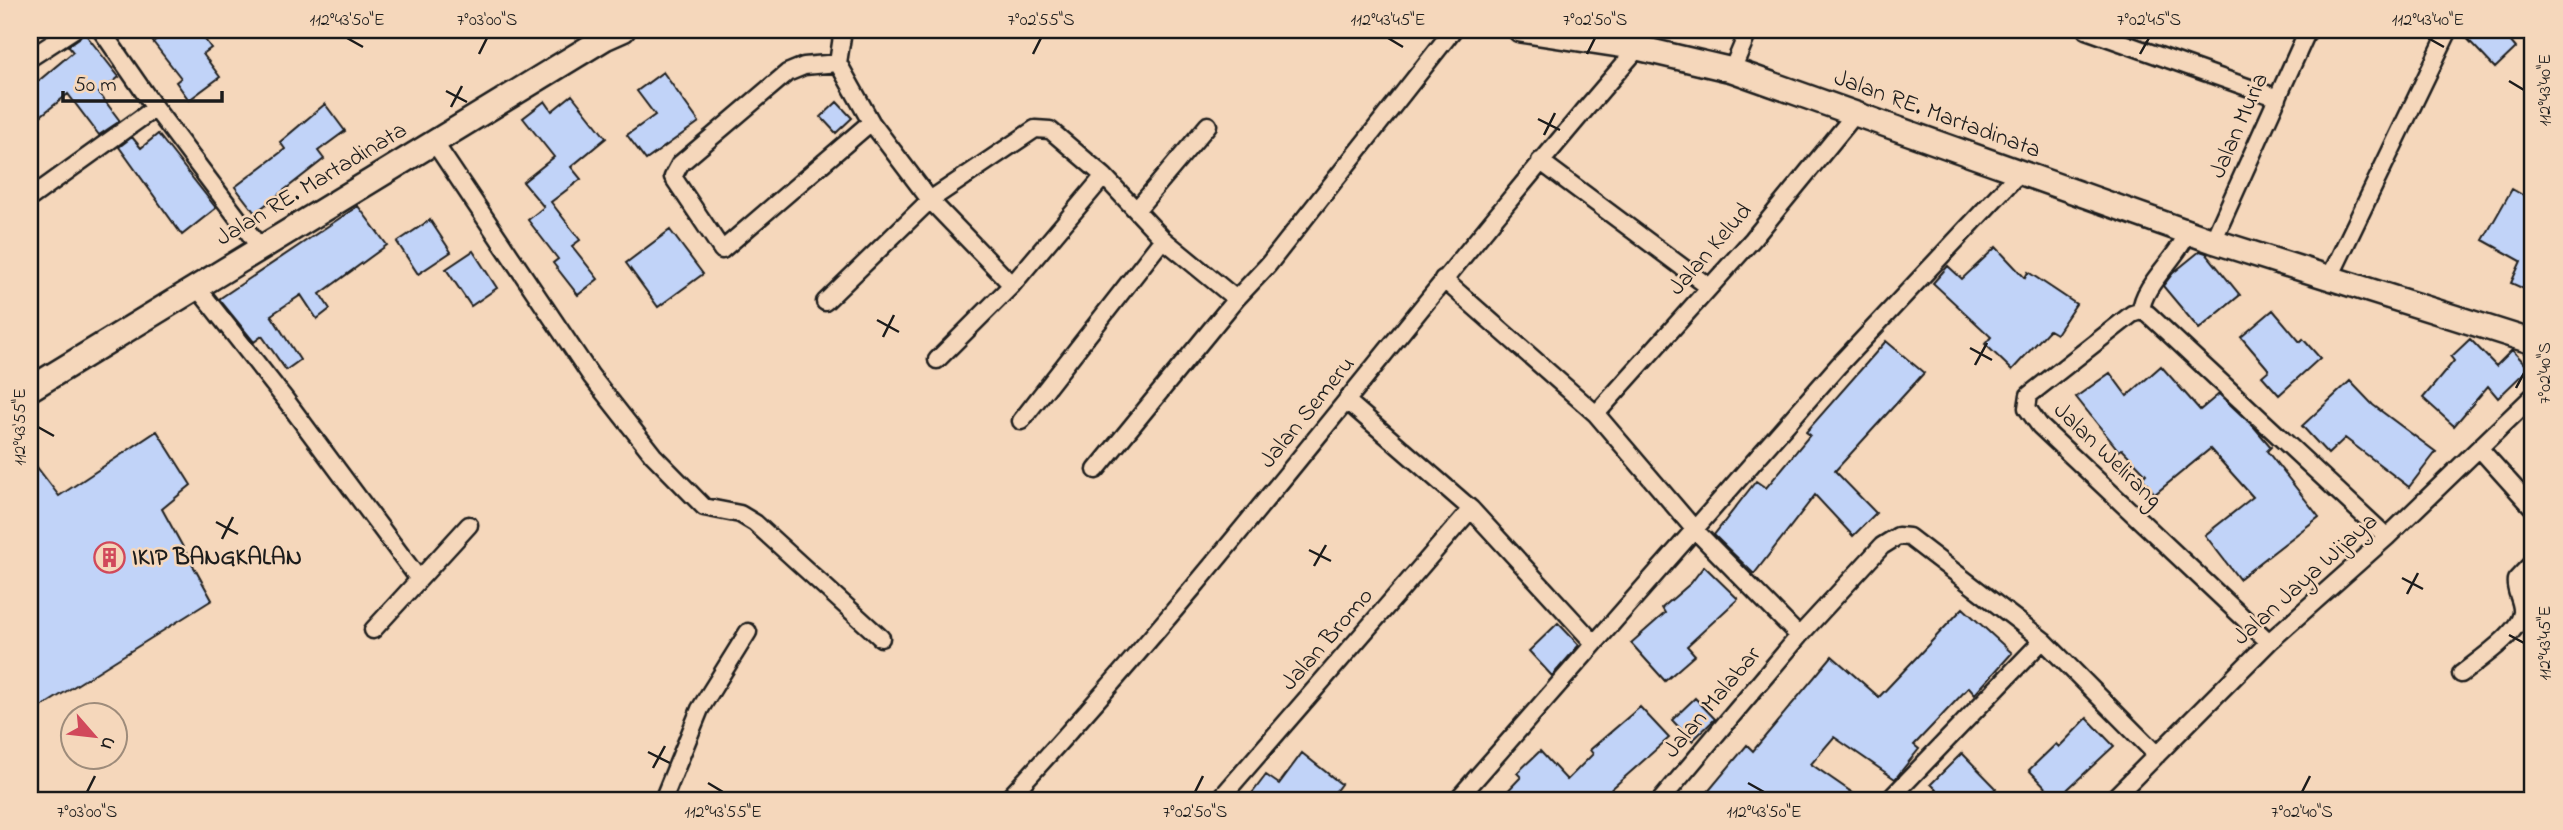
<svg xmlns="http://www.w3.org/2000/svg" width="2563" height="830" font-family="'Indie Flower',sans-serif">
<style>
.building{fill:#c1d3f8;stroke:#1c1c1c;stroke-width:2}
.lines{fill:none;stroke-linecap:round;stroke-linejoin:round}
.minor-casing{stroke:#1c1c1c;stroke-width:21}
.secondary-casing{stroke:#1c1c1c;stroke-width:28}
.minor{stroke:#f5d7bb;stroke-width:16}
.secondary{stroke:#f5d7bb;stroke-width:23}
.ticks{fill:none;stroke:#1c1c1c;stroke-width:2.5}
.labels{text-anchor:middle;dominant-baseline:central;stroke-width:5;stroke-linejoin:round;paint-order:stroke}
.street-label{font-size:24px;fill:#1c1c1c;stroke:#f5d7bb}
.poi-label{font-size:24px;font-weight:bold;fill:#1c1c1c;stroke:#f5d7bb;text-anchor:start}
.neatline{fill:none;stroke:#1c1c1c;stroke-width:2.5}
.ticks-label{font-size:18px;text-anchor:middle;fill:#1c1c1c}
</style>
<rect width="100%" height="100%" fill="#f5d7bb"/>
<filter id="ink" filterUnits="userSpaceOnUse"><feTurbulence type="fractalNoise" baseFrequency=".0143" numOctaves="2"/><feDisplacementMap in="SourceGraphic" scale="14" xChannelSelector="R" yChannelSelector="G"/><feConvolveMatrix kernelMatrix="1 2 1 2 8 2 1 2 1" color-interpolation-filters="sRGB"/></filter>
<g filter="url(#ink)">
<path class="building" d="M168,30H198L211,48L203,54L220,77L189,100L176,82L181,78L153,42Z
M2459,30H2521L2510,41L2516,48L2495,68Z
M83,31L119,77L99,93L120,121L99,135L68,94L38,118L30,107V88L73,52L68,46L79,38Z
M663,72L699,122L646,160L627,135L655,115L637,91Z
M572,95L606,138L571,167L581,179L551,202L580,240L572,246L598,279L578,295L553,263L558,259L528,220L544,207L523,182L554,157L523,118L545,101L552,111Z
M837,102L852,118L836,133L821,117Z
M325,104L345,131L318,151L324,159L255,213L235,187L285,149L280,142Z
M158,134L216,208L182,235L119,147L132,137L141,148Z
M2512,189L2533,201V293L2511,283L2521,261L2483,240Z
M358,206L387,245L320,294L330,309L317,319L301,295L271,315L300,360L286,370L262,336L254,342L219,299Z
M430,220L451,252L418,274L397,242Z
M670,230L703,274L658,307L626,263Z
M1996,247L2025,278L2028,272L2076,304L2056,334L2049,330L2012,370L1985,344L1991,337L1933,283L1948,266L1962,279Z
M473,251L497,288L471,306L446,269Z
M2200,251L2206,253L2240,295L2199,329L2163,286L2173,273Z
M2273,310L2300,342L2303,339L2320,358L2279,395L2262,376L2269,370L2241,337Z
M2470,339L2496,366L2512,350L2529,368L2498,398L2488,386L2454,426L2423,398L2454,361L2451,357Z
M1886,341L1924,373L1835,471L1876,513L1853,536L1815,495L1754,574L1714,535L1756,481L1766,488L1810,435L1806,432Z
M2161,366L2200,410L2219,394L2254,427L2271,447L2267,451L2319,517L2239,579L2205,535L2253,497L2210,449L2155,494L2142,478L2146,474L2122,449L2119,451L2076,397L2110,373L2127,396Z
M2350,381L2373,405L2436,452L2409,487L2345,438L2328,454L2302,426Z
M157,431L191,485L162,509L212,600L30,714V458L59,496Z
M1704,566L1738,599L1687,646L1695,655L1665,681L1631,643L1665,613L1662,608L1691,583Z
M1963,608L2012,653L1975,694L1969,687L1914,745L1919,749L1895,779L1834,737L1811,764L1863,800H1701L1747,745L1753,751L1832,656L1879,697Z
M1558,623L1579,645L1552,676L1529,651Z
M1695,698L1715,719L1692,741L1672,720Z
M1640,707L1669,738L1599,800H1499L1521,777L1517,773L1540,751L1567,780L1593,754L1590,750Z
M2087,718L2114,746L2057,799L2029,770L2056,744L2059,747Z
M1302,753L1341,784L1329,800H1247L1266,775L1279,784Z
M1962,753L1996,788L1983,800H1947L1931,784Z"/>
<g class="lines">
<defs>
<path id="minor" d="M101,30L155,108L261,249
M843,30L838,63L871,122L930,200L1012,285L1104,176L1163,239L1236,299L1268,265L1453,30
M2086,30L2278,98
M30,58L73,30
M838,63L804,66L787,73L680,164L673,177L722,250L871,122
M1732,70L1749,30
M434,142L591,376L653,455L704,507L740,514L755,523L881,638
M1540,161L1709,287
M30,198L155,108
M1138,208L1208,125
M2213,241L2308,30
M1443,279L1596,414L1695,530L1799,636L1882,546L1898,536L1909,537L2043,640L2157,755
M2329,279L2449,30
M196,286L285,399L418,578
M825,302L930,200L1035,129L1050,130L1104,176
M2141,311L2132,314L2029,395L2027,408L2040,426L2269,642
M2141,311L2148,314L2387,537
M2141,311C2143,284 2177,259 2188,232
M937,360L1012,285
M1348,402L1471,509L1594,643
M1596,414L1753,239L1856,113
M1021,421L1163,239
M2480,449L2533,508
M1096,470L1236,299
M373,630L469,525
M2461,674C2477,661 2520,633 2522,612C2523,600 2514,591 2516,580L2533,562
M663,800L700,709L748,632
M1007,800C1230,560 1423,295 1638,48
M1219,800L1471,509
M1457,800L1838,366L2019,173
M1661,800L1799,636
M1889,800L2043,640
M2112,800L2269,642L2387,537L2533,396
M2530,800L2533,796"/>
<path id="secondary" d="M1520,30L1638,48L1732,70L2213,241L2533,342
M30,389L605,38L623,30"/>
</defs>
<use href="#minor" class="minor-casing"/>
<use href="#secondary" class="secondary-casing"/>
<use href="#minor" class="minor"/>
<use href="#secondary" class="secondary"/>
</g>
</g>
<path class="ticks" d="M347,38L363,47M1388,38L1403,47M2428,38L2444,47M479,54L487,38M1033,54L1041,38M1587,54L1595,38M2140,54L2149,38M2509,81L2524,90M446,91L467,102M451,107L462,86M1538,119L1560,130M1544,135L1555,113M877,320L899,332M883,337L894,315M1970,348L1992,360M1975,365L1987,343M2516,388L2524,373M38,427L54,436M216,522L238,534M222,539L233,517M1309,550L1331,561M1314,566L1326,545M2402,578L2423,589M2407,594L2418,573M2509,635L2524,643M648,752L670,763M653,768L665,746M708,783L723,792M1748,783L1764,792M87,792L95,776M1195,792L1203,776M2302,792L2310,776"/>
<defs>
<symbol id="building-ring" viewBox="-11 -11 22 22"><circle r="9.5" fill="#f5d7bb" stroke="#d1495b" stroke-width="1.5"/><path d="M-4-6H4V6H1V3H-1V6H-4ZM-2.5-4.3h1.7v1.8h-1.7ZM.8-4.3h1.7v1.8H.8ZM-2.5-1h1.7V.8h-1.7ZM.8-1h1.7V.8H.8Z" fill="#d1495b"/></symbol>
</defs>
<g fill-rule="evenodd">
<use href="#building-ring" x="92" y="540" width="35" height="35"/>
</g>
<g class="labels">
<g class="street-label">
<text transform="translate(1937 115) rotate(20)">Jalan RE. Martadinata</text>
<text transform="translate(2240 126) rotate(-66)">Jalan Muria</text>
<text transform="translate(312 185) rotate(-31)">Jalan RE. Martadinata</text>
<text transform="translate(1711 250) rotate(-49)">Jalan Kelud</text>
<text transform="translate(1308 413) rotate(-51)">Jalan Semeru</text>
<text transform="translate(2107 456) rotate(44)">Jalan Welirang</text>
<text transform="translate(2306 580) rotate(-42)">Jalan Jaya Wijaya</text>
<text transform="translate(1328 640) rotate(-49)">Jalan Bromo</text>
<text transform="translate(1713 703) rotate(-50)">Jalan Malabar</text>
</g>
<g class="poi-label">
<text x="132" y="558">IKIP BANGKALAN</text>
</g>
</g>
<rect width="2563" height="830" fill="none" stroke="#f5d7bb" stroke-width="77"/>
<g transform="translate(94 736) rotate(118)"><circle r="33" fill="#f5d7bb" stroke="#9e8c7b" stroke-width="2"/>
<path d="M0-5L12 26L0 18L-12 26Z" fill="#d1495b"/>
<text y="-10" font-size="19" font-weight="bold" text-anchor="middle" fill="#1c1c1c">U</text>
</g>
<path d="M63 91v10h159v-10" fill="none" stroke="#1c1c1c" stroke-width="3.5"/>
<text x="74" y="91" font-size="21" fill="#1c1c1c" stroke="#f5d7bb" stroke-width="5" paint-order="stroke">50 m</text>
<rect x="38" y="38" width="2486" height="754" class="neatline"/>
<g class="ticks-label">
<text x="347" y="25">112°43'50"E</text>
<text x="487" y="25">7°03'00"S</text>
<text x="1041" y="25">7°02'55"S</text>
<text x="1388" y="25">112°43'45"E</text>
<text x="1595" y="25">7°02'50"S</text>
<text x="2149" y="25">7°02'45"S</text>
<text x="2428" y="25">112°43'40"E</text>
<text transform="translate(2544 90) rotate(-90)" y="6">112°43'40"E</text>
<text transform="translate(2544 373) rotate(-90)" y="6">7°02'40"S</text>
<text transform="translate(19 427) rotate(-90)" y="6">112°43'55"E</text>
<text transform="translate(2544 643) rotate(-90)" y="6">112°43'45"E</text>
<text x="87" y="817">7°03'00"S</text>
<text x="723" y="817">112°43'55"E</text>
<text x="1195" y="817">7°02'50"S</text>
<text x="1764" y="817">112°43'50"E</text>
<text x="2302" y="817">7°02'40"S</text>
</g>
</svg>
